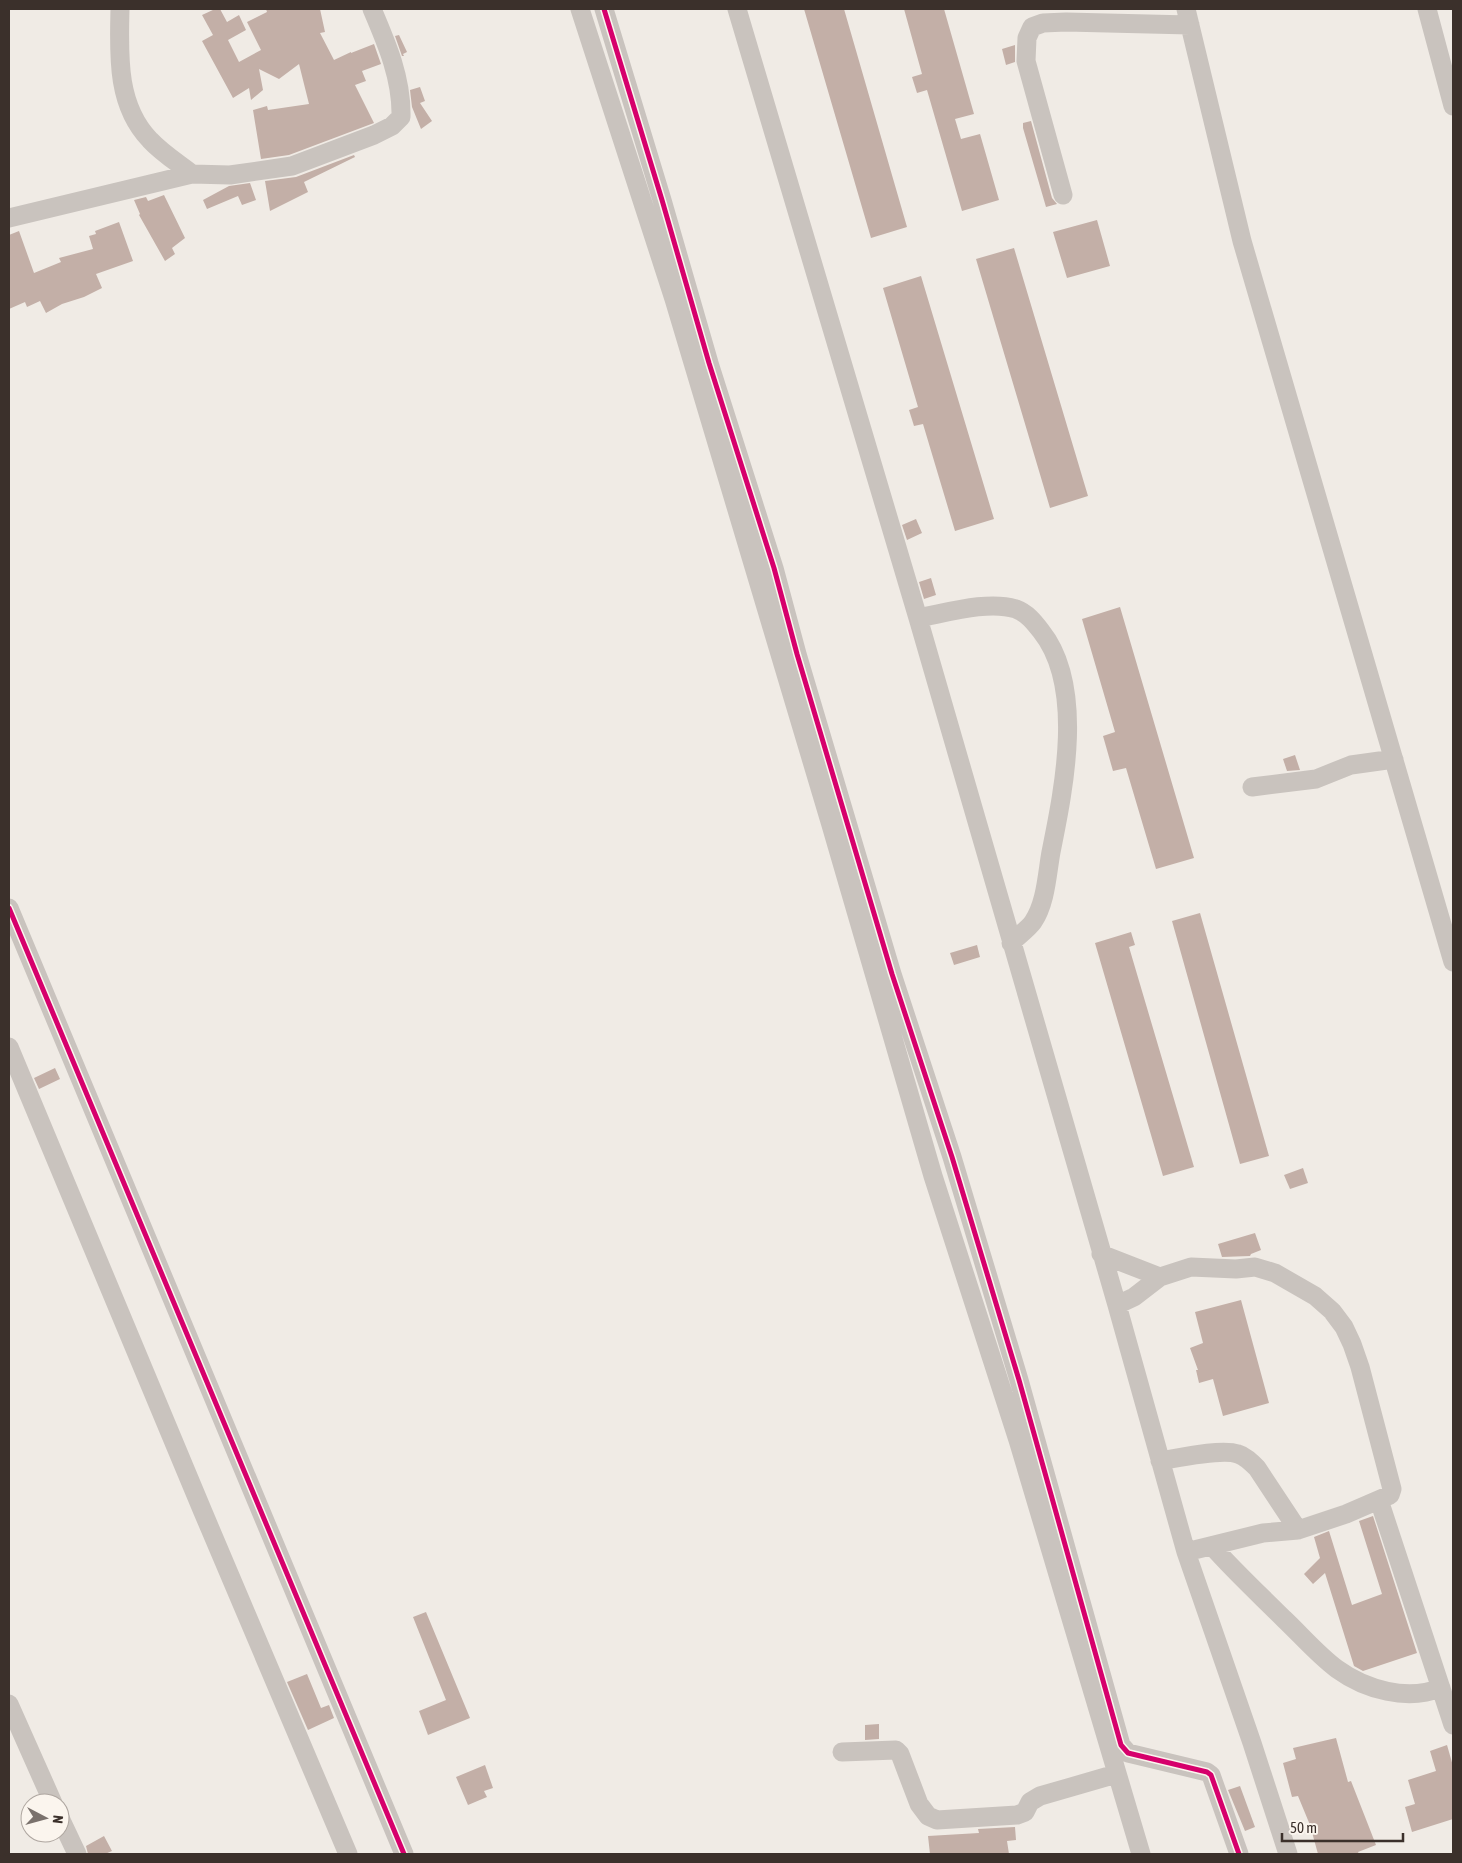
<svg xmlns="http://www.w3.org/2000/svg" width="1462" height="1863" font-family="'Asap Condensed',sans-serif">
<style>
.building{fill:#c3afa7}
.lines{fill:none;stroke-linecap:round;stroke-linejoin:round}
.minor{stroke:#c9c3be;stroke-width:19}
.cycleway-casing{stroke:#fbf5ee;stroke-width:8}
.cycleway{stroke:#d6006c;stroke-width:5}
</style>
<rect width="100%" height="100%" fill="#f0ebe5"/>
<path class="building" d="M215,9H220L227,22L239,15L246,30L228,40L239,62L261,50L247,22L267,12L266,9H320L325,32L320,33L334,60L351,52V53L374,44L381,64L362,71L366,81L355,85L374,123L289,155L261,159L253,110L267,106L268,110L309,104L299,64L279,79L259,69L263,90L251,100L249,88L233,98L202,41L213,35L202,15Z
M804,9H844L907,227L871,238Z
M904,9H944L974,114L955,119L961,139L980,134L999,200L962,211L927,90L917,93L912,77L922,74Z
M399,35L407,52L403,54L404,56H402L395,36Z
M1015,45V62L1006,65L1002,49Z
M420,87L425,101L420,103L432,121L421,129L412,107L410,90Z
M1031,121L1052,198L1057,204L1046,207L1023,128V123Z
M354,155L355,157L304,182L308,192L270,211L265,181L296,177Z
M250,183L256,200L242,205L238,196L207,209L203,200L229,186Z
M164,195L185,238L172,248L175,254L165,261L139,215L140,214L134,200L146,197L148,201Z
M1097,220L1110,266L1067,278L1053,232Z
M119,222L133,261L96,274L102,288L84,297L62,304L46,313L40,301L27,307L25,302L9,309V235L19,231L34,273L61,262L59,258L93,249L89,236L96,234L95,231Z
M1014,248L1088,496L1050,508L976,259Z
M921,276L994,519L955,531L923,424L914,426L909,410L918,407L883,288Z
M916,519L922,533L907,540L902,525Z
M931,578L936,595L924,599L919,582Z
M1120,607L1194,858L1156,869L1126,768L1113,771L1103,736L1115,732L1082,619Z
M1295,755L1300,770L1287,771L1283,759Z
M1200,913L1269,1156L1240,1164L1172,921Z
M1131,932L1135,945L1129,947L1194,1167L1163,1176L1095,943Z
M977,945L980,957L954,965L950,953Z
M55,1068L60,1079L39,1089L34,1078Z
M1303,1168L1308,1183L1290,1189L1284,1175Z
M1255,1233L1261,1250L1251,1254L1250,1256L1222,1257L1218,1244Z
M1241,1300L1269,1403L1223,1416L1213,1379L1199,1383L1196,1370H1198L1190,1348L1203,1343L1195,1312Z
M1373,1516L1417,1653L1363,1671L1354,1666L1325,1573L1313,1584L1304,1574L1320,1558L1314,1537L1329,1531L1352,1605L1382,1594L1359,1521Z
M426,1612L470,1718L428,1735L419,1711L446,1700L413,1617Z
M307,1674L321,1708L329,1705L334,1718L308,1730L287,1682Z
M879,1724V1739L865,1740V1725Z
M1336,1738L1348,1782L1351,1781L1376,1845L1358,1852L1359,1854H1318L1310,1825L1298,1796L1292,1797L1283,1763L1296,1759L1293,1748Z
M1447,1745L1453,1766V1819L1412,1832L1405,1807L1415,1804L1408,1780L1436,1771L1430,1751Z
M485,1765L493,1788L484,1791L487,1797L468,1805L456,1777Z
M1240,1786L1255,1827L1245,1831L1228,1790Z
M1015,1827L1016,1840L1007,1841L1009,1854H930L928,1836L979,1833L978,1829Z
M104,1836L112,1851L105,1854H88L86,1846Z"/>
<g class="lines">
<path class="minor" d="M120,9C119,54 116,105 150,140C162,153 178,163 192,174
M580,9L674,299L831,825L933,1176L1018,1440L1141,1854
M604,9L662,200L709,363L774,568L797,654L892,974L952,1157L1019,1380L1121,1745L1128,1753L1207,1772L1211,1775L1239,1854
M737,9L918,618L1117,1305L1186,1552L1252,1743L1288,1854
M1186,9L1242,241L1453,962
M1427,9L1453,106
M1063,195L1026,61L1027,38L1032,27L1043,23L1066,22L1190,25
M9,218L192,174L230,175L292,166L374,135L392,126L401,117C402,79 387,44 372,9
M918,618C946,613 988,600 1016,609C1027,613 1034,622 1041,631C1085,686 1064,788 1051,852C1047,874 1046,903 1033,922C1028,929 1018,936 1011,943
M1252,787L1316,779L1351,765L1394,759
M9,908L404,1854
M9,1047L203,1512L348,1854
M1101,1254L1160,1277
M1117,1305L1134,1297L1160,1277L1191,1267L1236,1269L1255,1267L1275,1273L1315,1296L1332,1311L1344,1327L1352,1344L1360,1367L1392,1489L1390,1495L1346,1514L1298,1530L1263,1533L1186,1552
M1160,1461C1178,1458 1222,1448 1238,1454C1245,1456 1251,1462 1257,1468L1298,1530
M1379,1500L1453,1725
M1212,1546C1235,1572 1260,1595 1284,1619C1301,1635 1318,1655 1337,1669C1366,1690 1407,1701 1441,1688
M9,1704L53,1803
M842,1752L896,1750L900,1754L919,1804L928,1816L937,1820L1017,1815L1025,1812L1030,1802L1040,1796L1116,1774
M60,1818L77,1854"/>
<defs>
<path id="cycleway" d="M604,9L662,200L709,363L774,568L797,654L892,974L952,1157L1019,1380L1121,1745L1128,1753L1207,1772L1211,1775L1239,1854
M9,908L404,1854"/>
</defs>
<use href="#cycleway" class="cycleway-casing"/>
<use href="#cycleway" class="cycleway"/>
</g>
<rect width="1462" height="1863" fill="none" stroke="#3b302b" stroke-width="20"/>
<g transform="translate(45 1818) rotate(96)"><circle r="24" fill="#fbf5ee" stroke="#aea6a0"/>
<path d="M0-4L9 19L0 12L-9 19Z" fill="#7a716c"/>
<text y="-8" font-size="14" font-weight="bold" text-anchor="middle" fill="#3b302b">N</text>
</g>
<path d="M1282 1833v8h121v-8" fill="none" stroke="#3b302b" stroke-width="2.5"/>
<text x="1290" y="1833" font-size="15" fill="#3b302b" stroke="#fbf5ee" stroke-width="4" paint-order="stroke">50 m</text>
</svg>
